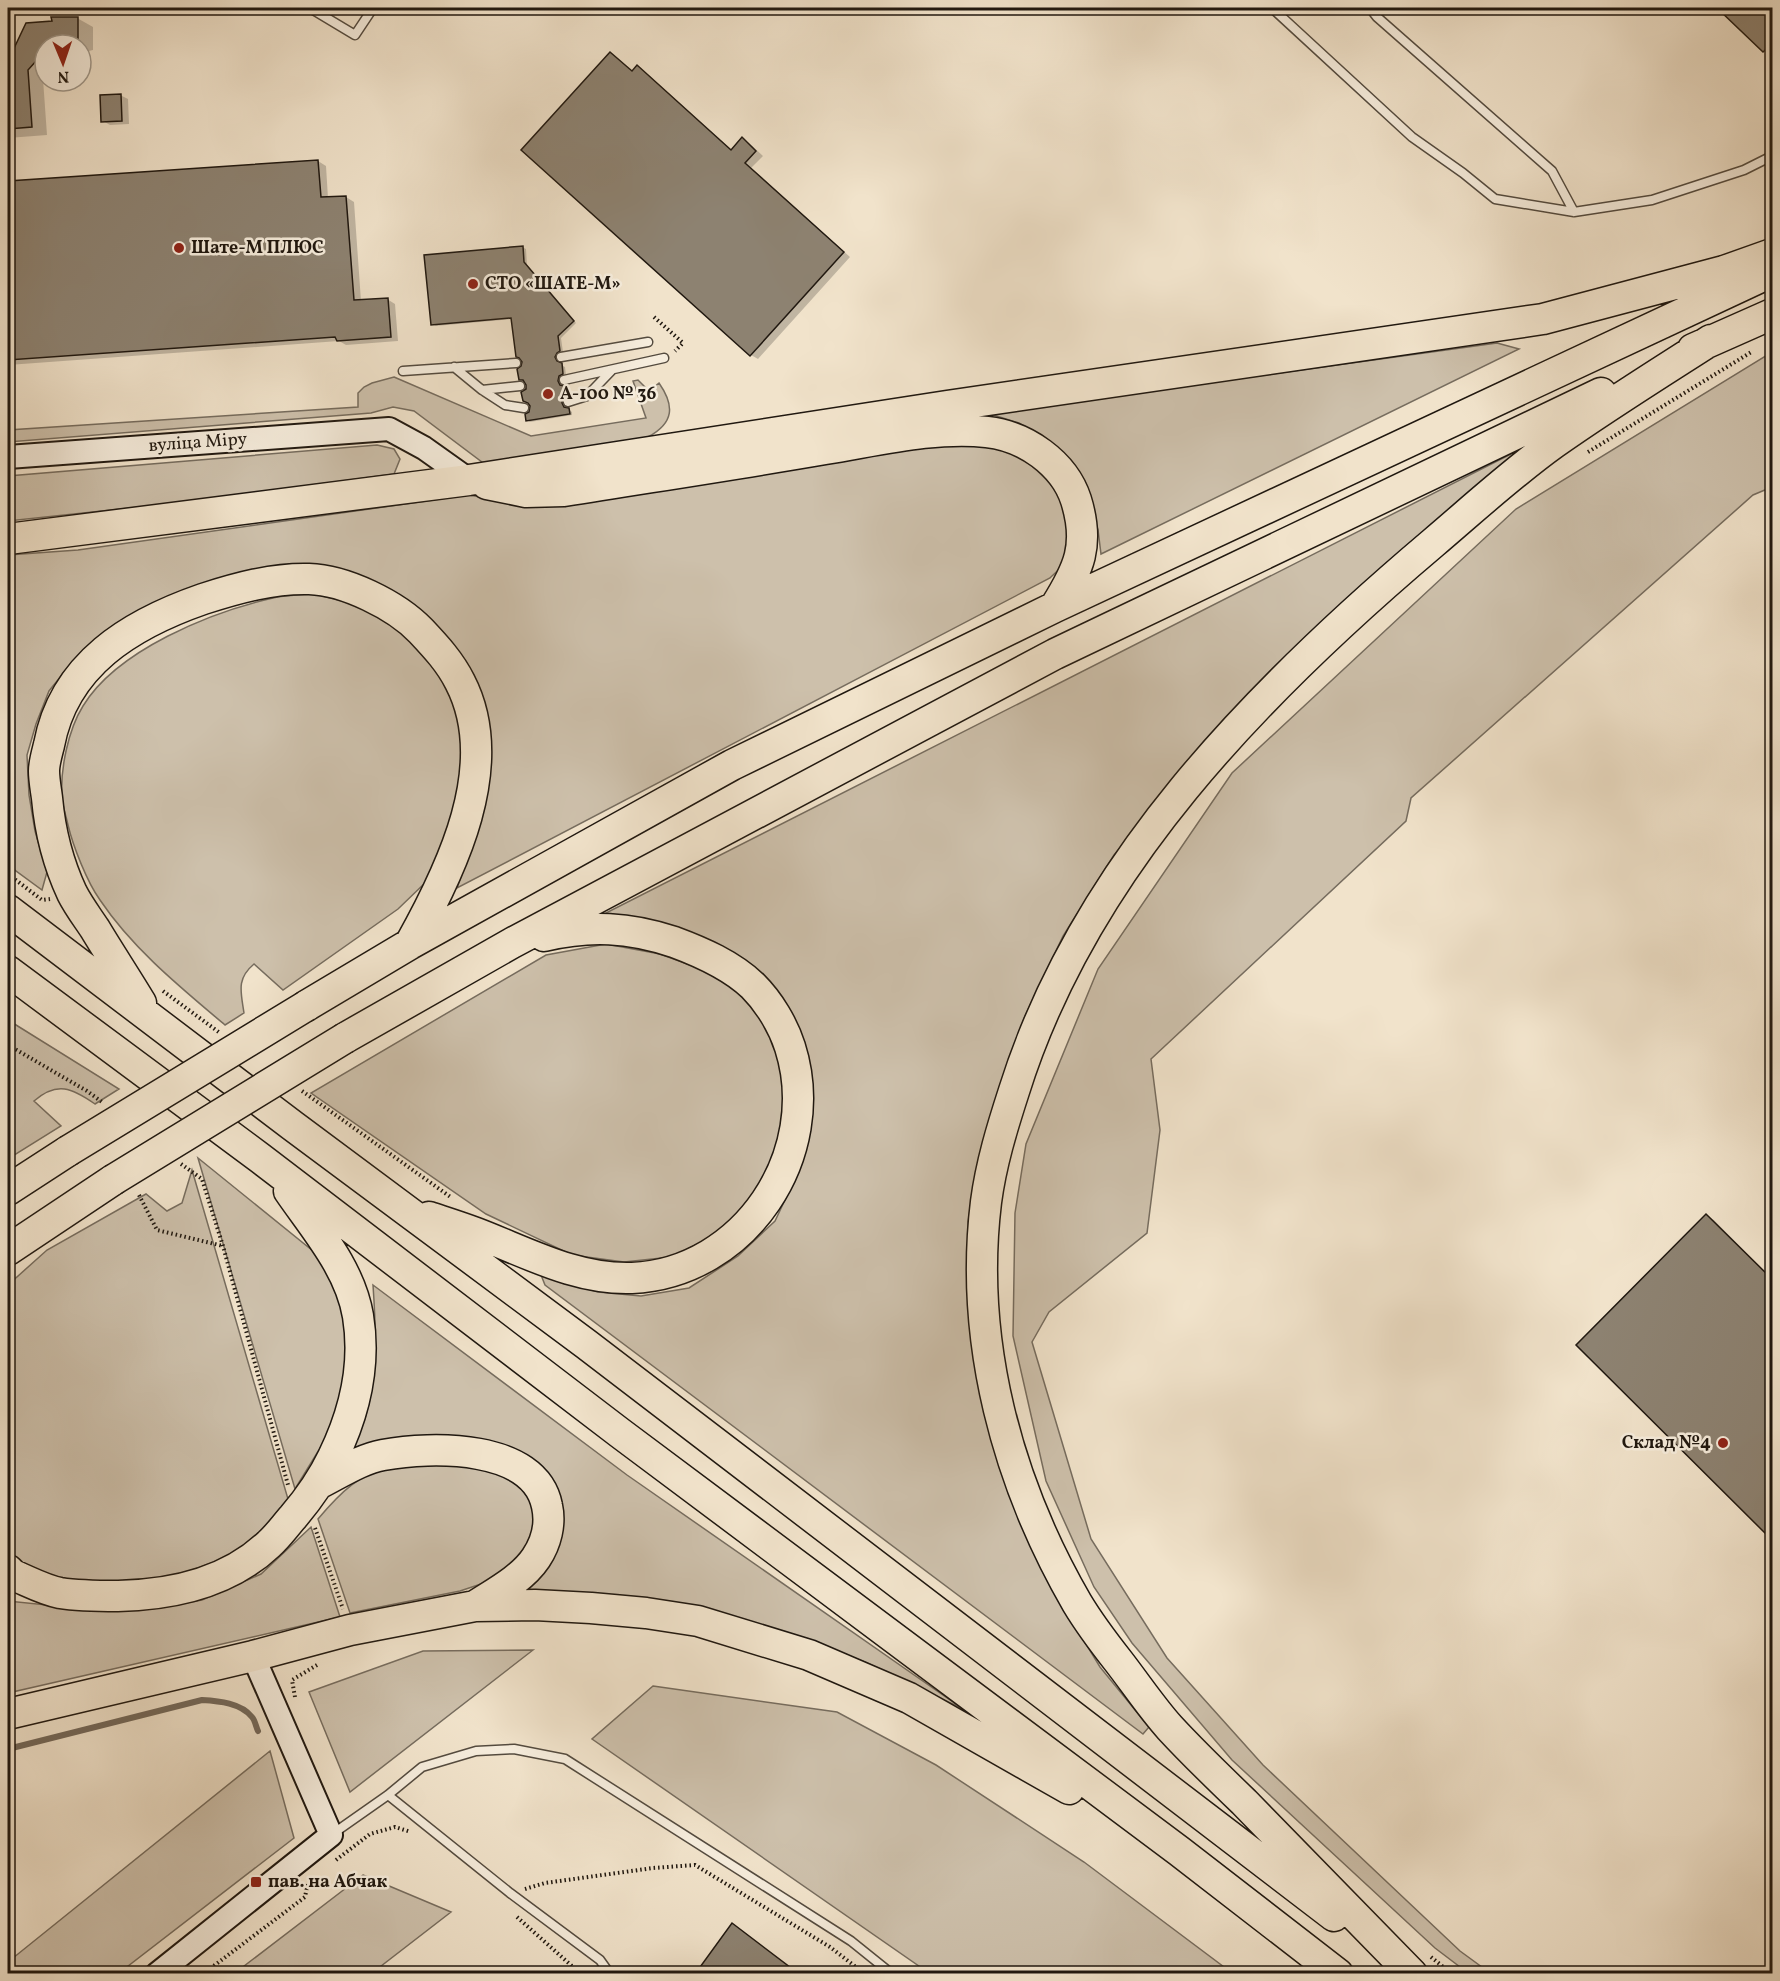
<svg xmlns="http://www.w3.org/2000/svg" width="1780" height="1981" font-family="Vollkorn,serif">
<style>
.green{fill:#cdc0ab;stroke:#766c5e;stroke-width:1.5}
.shadow{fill:#0003}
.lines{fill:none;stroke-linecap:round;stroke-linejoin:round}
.stream{stroke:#73685a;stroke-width:6}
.building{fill:#8d8271;stroke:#201810;stroke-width:1.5}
.lane-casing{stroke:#544b3f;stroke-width:11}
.secondary-casing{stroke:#201810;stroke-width:26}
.highway-casing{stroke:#201810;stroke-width:33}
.path{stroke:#201810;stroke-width:4;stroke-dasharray:1.5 3;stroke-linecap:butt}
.lane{stroke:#f6eddd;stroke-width:8}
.secondary{stroke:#f6eddd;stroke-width:22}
.highway{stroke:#f1e3cb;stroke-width:30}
.highway-bridge-casing{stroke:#201810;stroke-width:33;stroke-linecap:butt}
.highway-bridge{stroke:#f1e3cb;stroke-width:30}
.poi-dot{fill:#8f2418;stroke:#f6eddd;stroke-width:2}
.labels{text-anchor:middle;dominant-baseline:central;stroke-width:5;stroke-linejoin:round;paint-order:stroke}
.poi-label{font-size:18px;font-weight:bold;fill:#201810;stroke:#f6eddd;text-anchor:start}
.street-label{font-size:18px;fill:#201810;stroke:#f6eddd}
</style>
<rect width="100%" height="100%" fill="#f1e3cb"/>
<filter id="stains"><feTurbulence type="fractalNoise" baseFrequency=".00333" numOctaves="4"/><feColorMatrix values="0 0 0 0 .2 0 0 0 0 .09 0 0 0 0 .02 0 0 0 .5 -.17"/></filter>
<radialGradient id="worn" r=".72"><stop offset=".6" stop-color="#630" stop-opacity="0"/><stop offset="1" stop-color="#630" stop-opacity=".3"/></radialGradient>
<path class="green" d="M1497,343L1519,349L1101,554L1098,530L1086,495L1048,441L1019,423L987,413Z
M1772,352V487L1753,495L1411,798L1406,821L1151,1059L1160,1130L1147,1233L1049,1312L1032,1342L1091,1539L1167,1658L1263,1765L1460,1951L1490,1973H1468L1435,1948L1232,1760L1132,1643L1094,1587L1046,1481L1013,1336L1015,1213L1026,1144L1098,969L1232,773L1516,509Z
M394,377L531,436L646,418L633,381L638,380L649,391L659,383C675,406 674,423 648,437L495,464L482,462L414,411L393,407L371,413L8,442V430L358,407V393L364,387L372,383Z
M948,443C964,445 983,443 998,448C1028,455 1067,494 1071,525C1072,531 1066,560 1063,565C1059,570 1054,574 1050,578L457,888L473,841L484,715L351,575L147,606L103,633L74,660L49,691L36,724L27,755L29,795L35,831L47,872L42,890L8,865V555L78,550L469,495L523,505Z
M377,445L394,449L400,459L394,474L177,503L8,521V476Z
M1532,450L1175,783L1114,855L1063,936L1025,1016L997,1095L976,1173L968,1222L975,1369L1008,1492L1047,1580L1100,1667L1149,1727L1143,1734L545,1285L541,1275L598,1292L641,1296L689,1288L738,1256L775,1221L800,1168L810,1127L777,997L602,915L1511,454Z
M314,594L347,602L384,618L408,634L455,691L466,768L442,850L427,881L398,909L283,990L254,964C236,979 241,992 244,1013L225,1025C180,987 133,949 100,900C87,882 73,846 68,825C66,816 63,807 62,798C60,770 68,730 83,706C117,650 211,612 273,598C286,595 300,595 314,594Z
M606,944L660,954L715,974L754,1007L780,1044L790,1096L778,1154L753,1200L718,1234L671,1257L624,1262L572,1255L486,1214L311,1093L546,955Z
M8,1020L119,1089L95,1104C72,1088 57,1081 34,1101L61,1126L8,1159Z
M198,1158L313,1251L338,1287L348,1326V1366L338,1411L322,1445L295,1489Z
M192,1170L288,1499C279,1511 270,1525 259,1535C242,1549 219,1561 198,1568C147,1586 50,1593 8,1552V1285L47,1250L146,1194L167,1211L182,1203Z
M373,1285L627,1475L963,1709L865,1662L773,1629L506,1596L546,1564L551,1481L513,1448L487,1441L453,1437L342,1461C350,1447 361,1431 366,1415C378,1373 376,1328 373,1285Z
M456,1463L509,1475L534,1497L536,1532L516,1565L484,1583L460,1591L350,1613L318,1519C339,1494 361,1471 396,1465C415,1461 437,1464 456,1463Z
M311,1527L340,1617L8,1693V1601L106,1611L152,1609L202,1600L261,1574Z
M533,1650L350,1792L309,1692L423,1651Z
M653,1686L837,1712L936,1765L1084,1862L1232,1973H929L592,1739Z
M270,1751L294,1838L119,1973H8V1962Z
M363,1875L451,1912L372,1973H235Z"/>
<path class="shadow" d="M1719,8H1772V54L1771,55L1764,51Z
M77,18L93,27V50L81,53V45H45V77L43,79L47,135L8,138V65L27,24Z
M610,53L633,72L637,67L644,71L732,150L742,139L749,143L763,156L751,168L850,257L758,359L751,355L523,150Z
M120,95L128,99L129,124L110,125L103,121Z
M318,161L326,166L328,198L346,197L354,202L361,301L387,299L395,304L398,341L346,345L339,341L8,365V183Z
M522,247L526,249L527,265L576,323L561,338L563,352L559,354L557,360L559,364L565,367L566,375L562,377L560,383L562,387L568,390L569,397L566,400L564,406L572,412V415L530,422L527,420L532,406L527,390L528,384L520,379L524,362L512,319L436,326L432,324Z
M1707,1216L1714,1220L1772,1279V1539Z
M743,1932L800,1974H696Z"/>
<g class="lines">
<path class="stream" d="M8,1749L202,1700C219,1701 241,1703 252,1717C255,1720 256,1727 258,1731"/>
</g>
<path class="building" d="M1717,8H1773V43L1763,52Z
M51,17H78V42L64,45H45V51L28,70L32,127L8,129V61L26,23L52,21Z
M610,52L632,71L637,65L731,150L742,137L756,151L745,163L844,252L750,356L521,150Z
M121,94L122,121L101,122L100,95Z
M318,160L321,197L346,196L354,300L388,298L391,337L337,341L335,337L8,360V181Z
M523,246L524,262L574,321L558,336L560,351L557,353L555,357L557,361L562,363L563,374L559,376L558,381L560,385L565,386L567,396L563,398L562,403L564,407L569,408L570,414L526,421L525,414L529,412L530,406L528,403L523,401L521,392L526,389V385L523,380H519L517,369L521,366L522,362L519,358L516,357L511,318L431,325L424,255Z
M1706,1214L1773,1280V1541L1576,1345Z
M732,1923L799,1974H695Z"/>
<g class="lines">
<defs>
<path id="lane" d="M310,8L355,35L373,8
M1272,8L1412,137L1463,173L1495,199L1574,212L1652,200L1744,170L1772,156
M1370,8L1377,17L1552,171L1574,212
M561,357L648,342
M454,367L482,390L520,386
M403,371L516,363
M564,380L664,358
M482,390L505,405L524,408
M568,402L587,396L612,370
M388,1795L510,1893L600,1960L610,1974
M331,1835L388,1795L422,1767L476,1751L514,1749L565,1759L851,1941L892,1974"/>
<path id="secondary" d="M8,457L389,429L424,448L469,480
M157,1974L331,1835L253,1656"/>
<path id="highway" d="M1693,349L1772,314
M487,484L526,492L564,491C651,477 738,464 825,449C876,441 935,426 987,432C1025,436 1064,463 1076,500C1090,545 1079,569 1055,607
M8,539L469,480L947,406L1543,319L1724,271L1772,254
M8,910L293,1126L586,1344L1334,1916
M8,971L260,1158L620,1433L1179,1851L1338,1974
M141,1003C126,978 110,954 95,929C87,917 78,905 72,893C58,863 50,831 47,798C46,790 44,780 44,771C44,763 47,753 49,745C64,664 131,624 203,599C237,588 273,578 309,579C345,580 396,605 421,631C436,647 450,662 460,682C503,765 451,871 410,944
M306,1006L410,944L732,765L1055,607L1767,274
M345,1038L512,943L1055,654L1601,393
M8,1190L68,1151
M429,1217C444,1222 460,1227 476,1233C526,1252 576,1280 632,1278C745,1273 824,1154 790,1047C783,1025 769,1002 753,986C731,965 701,952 674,942C629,927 590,925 544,936
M8,1250L113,1180
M320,1483C340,1473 361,1459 383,1455C431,1446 535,1444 547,1506C551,1524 546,1543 536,1558C522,1579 495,1593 475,1606
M8,1570L13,1575C28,1581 44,1590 60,1593C79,1596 99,1596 118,1596C172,1595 229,1582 269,1544C278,1536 285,1526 293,1517C310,1497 322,1480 333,1457C354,1414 366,1365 358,1316C350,1268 315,1229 289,1191
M8,1714L253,1656L350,1630L475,1606L535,1605L591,1608L646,1613L698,1621L809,1655L909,1698L1069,1789
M1412,1974C1356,1916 1300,1859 1244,1802C1219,1778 1194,1754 1170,1728C1152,1708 1136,1684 1119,1662C1104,1643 1089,1623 1077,1603C1007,1482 969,1341 986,1202C991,1164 1002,1128 1014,1091C1084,867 1258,691 1433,543C1473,509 1512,473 1554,443C1605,407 1658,374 1711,340"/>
</defs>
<use href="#lane" class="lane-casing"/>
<use href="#secondary" class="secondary-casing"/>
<use href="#highway" class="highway-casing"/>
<path class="path" d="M654,317L683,343L675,351
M1588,452L1753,351
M8,874L42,900L50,899
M163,991L220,1033
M8,1045L87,1091L102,1102
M302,1091L452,1198
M181,1164L202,1179L223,1246L288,1485
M139,1195L157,1230L223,1246
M315,1528L343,1609
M295,1697L292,1680L317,1665
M336,1860L370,1834L395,1827L411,1832
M525,1889L545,1883L653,1868L695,1865L830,1947L865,1974
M517,1917L581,1974
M1431,1957L1452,1974
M203,1974L305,1897L308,1882"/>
<use href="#lane" class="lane"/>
<use href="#secondary" class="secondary"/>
<use href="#highway" class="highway"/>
<defs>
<path id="highway-bridge" d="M68,1151L306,1006
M113,1180L345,1038"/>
</defs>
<use href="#highway-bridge" class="highway-bridge-casing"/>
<use href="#highway-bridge" class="highway-bridge"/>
</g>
<g class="poi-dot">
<circle cx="179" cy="248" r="6"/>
<circle cx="473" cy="284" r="6"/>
<circle cx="548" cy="394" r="6"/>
<circle cx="1723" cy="1443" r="6"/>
<rect x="250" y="1876" width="12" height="12" rx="3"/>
</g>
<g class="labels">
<g class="poi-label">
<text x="191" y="248">Шате-М ПЛЮС</text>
<text x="485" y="284">СТО «ШАТЕ-М»</text>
<text x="560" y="394">А-100 № 36</text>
<text x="1711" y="1443" text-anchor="end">Склад №4</text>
<text x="268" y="1882">пав. на Абчак</text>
</g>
<g class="street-label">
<text transform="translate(198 443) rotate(-4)">вуліца Міру</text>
</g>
</g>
<rect width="1780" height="1981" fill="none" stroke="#f1e3cb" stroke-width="30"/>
<rect x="9" y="9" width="1762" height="1963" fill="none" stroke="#201810" stroke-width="3"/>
<rect x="15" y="15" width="1750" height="1951" fill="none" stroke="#201810" stroke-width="1.5"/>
<g transform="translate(63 63) rotate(178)"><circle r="28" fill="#f6eddd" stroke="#a0988b" stroke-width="1.5"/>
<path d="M0-4.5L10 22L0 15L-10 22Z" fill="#8f2418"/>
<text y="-9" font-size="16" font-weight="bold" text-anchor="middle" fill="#201810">N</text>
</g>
<rect width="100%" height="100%" filter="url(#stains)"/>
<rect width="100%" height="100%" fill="url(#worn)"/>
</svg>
